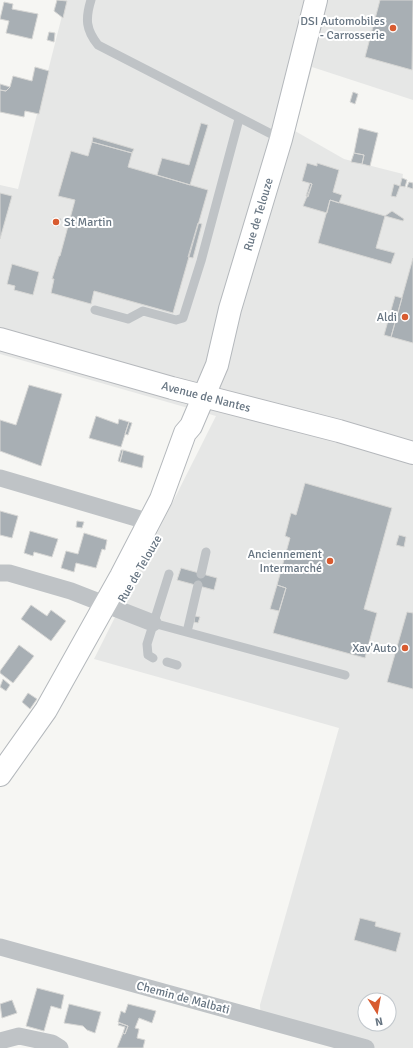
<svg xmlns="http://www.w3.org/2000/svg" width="413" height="1048" font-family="Signika,sans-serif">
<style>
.built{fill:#e6e7e6;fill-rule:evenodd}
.building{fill:#a8afb4;stroke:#d7d7d5}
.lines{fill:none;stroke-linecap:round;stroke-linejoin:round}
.secondary-casing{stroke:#b4b8bc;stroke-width:24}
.primary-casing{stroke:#b5b8bc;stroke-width:24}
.lane{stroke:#bfc3c6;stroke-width:9}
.street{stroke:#bfc3c6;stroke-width:17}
.secondary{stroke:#fff;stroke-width:22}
.primary{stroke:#fff;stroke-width:22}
.poi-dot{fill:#d85b30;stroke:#fff;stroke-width:1.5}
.labels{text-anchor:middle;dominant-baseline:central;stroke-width:4;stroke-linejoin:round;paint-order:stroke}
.poi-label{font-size:12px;fill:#677582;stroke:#fff;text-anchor:end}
.street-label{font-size:12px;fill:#677582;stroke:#fff}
</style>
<rect width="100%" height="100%" fill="#f6f6f3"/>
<path class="built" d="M66,0H413V100L312,67L295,131L344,159L403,174L401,186L413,189V1048H346L261,1024L260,1005L339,728L94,659L216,416L0,354V185L18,189ZM365,1000H389V1024H365Z"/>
<path class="building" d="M57,0L67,1L63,18L54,11Z
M380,0H413L412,70L365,57Z
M4,2L13,4L12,9L38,14L32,39L6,33L9,21L0,19Z
M49,32L55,33L54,42L47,40Z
M35,67L49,71L39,114L25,111L24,117L0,112V90L6,91L10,87L13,76L32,81Z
M0,84L10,87L6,91L0,90Z
M353,92L358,94L355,104L350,102Z
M201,123L208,125L190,185L157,175L162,158L189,165Z
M359,128L378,133L370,166L362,164L364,155L354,153Z
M93,137L134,149L132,153L92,142Z
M92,142L132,153L128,167L208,190L173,313L94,291L91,304L51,293L54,279H52L59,256H60L75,200L58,196L71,151L88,156Z
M354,153L364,155L362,164L351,162Z
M307,163L317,166V163L339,170L333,192L342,195L339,203L330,200L327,213L303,206L312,184L302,181Z
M402,178L407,180L405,187L400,186Z
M409,182L413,183V189L407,187Z
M310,183L312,184L308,197L306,196Z
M394,184L400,186L396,197L391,196Z
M0,193L12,196L0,239Z
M330,200L385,216L376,248L395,253L391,264L318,243Z
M392,211L404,219L403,221L385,216Z
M54,217L61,219L58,227L52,225Z
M198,223L202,224L193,258L188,257Z
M413,258V343L391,337Z
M12,264L39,272L33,295L14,290L15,286L7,284Z
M395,296L402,298L391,337L384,335Z
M29,385L62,394L41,466L0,451V420L16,425Z
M96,416L118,424L119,419L129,422L121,447L89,438Z
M129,422L132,423L128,435L125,434Z
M121,450H123L120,462L118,461Z
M123,450L144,456L142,468L120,462Z
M305,483L392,508L364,609L377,613L365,658L273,633L286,588L277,585L290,538L285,536L291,513L296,515Z
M0,511L18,516L12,538L0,535Z
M77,521L84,522L82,528L76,527Z
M30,531L58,539L52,557L34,552L33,556L24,553Z
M84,533L107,540L105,550L102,549L96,568L76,563L74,572L61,568L66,551L78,554Z
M399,535L406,537L404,547L396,545Z
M181,568L217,578L214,590L177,580Z
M277,585L286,588L279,611L270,609Z
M31,605L47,616L51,610L66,621L51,641L21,619Z
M407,612L413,613V689L387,682Z
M195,616L200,617L198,623L194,622Z
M19,645L34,656L13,683L0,673V671Z
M3,679L10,685L6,691L0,687Z
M28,693L37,699L30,709L22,702Z
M360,918L376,922L375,926L401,933L396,952L354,940Z
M37,988L64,995L61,1009L51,1006L44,1031L26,1026Z
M12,1000L17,1013L2,1018L0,1004Z
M69,1004L101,1012L95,1033L87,1030L83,1026L64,1023Z
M128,1004L156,1011L152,1023L139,1018L135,1028L139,1029L137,1038L145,1040L143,1048H117L123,1033L125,1034L128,1026L118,1022L121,1011L125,1013Z
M119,1023L128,1026L125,1034L123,1033L125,1027L118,1025Z"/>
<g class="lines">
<defs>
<g id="secondary">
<path id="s1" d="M0,775L46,710L121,576L161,499L185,433L191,426L217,365L230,309L281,139L316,0"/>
</g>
<g id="primary">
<path id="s2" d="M0,339L172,388L339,431L413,453"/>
</g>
</defs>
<use href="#secondary" class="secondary-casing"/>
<use href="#primary" class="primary-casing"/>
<path class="lane" d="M91,0C85,19 86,30 98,45L281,139
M95,310L128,319L143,311L176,320L183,318L201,261L239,119
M201,574L206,552
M153,623L345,675
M187,632L198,585
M153,658L148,655L147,644L169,574
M167,662L177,665"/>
<path class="street" d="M0,478L150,522
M0,573H9L71,591L153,623
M0,947L366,1048
M0,1041L19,1036L52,1043L60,1048"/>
<use href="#secondary" class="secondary"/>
<use href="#primary" class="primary"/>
</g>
<g class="poi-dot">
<circle cx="393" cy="28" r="4"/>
<circle cx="56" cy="222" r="4"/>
<circle cx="405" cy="317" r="4"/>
<circle cx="330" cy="561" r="4"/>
<circle cx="405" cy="648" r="4"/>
</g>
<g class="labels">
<g class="poi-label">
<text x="385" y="21">DSI Automobiles<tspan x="385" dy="14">- Carrosserie</tspan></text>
<text x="64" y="222" text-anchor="start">St Martin</text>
<text x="397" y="317">Aldi</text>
<text x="322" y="554">Anciennement<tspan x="322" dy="14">Intermarché</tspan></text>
<text x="397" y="648">Xav'Auto</text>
</g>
<g class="street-label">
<text stroke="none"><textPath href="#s1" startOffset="622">Rue de Telouze</textPath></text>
<text stroke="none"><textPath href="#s2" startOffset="214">Avenue de Nantes</textPath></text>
<text transform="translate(140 569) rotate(-60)">Rue de Telouze</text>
<text transform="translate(183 998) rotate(15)">Chemin de Malbati</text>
</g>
</g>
<g transform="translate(377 1012) rotate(169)"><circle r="19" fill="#ffffff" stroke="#c2c8cd"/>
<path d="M0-3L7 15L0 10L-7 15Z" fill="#d85b30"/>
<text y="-6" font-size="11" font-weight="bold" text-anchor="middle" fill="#677582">N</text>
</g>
</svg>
